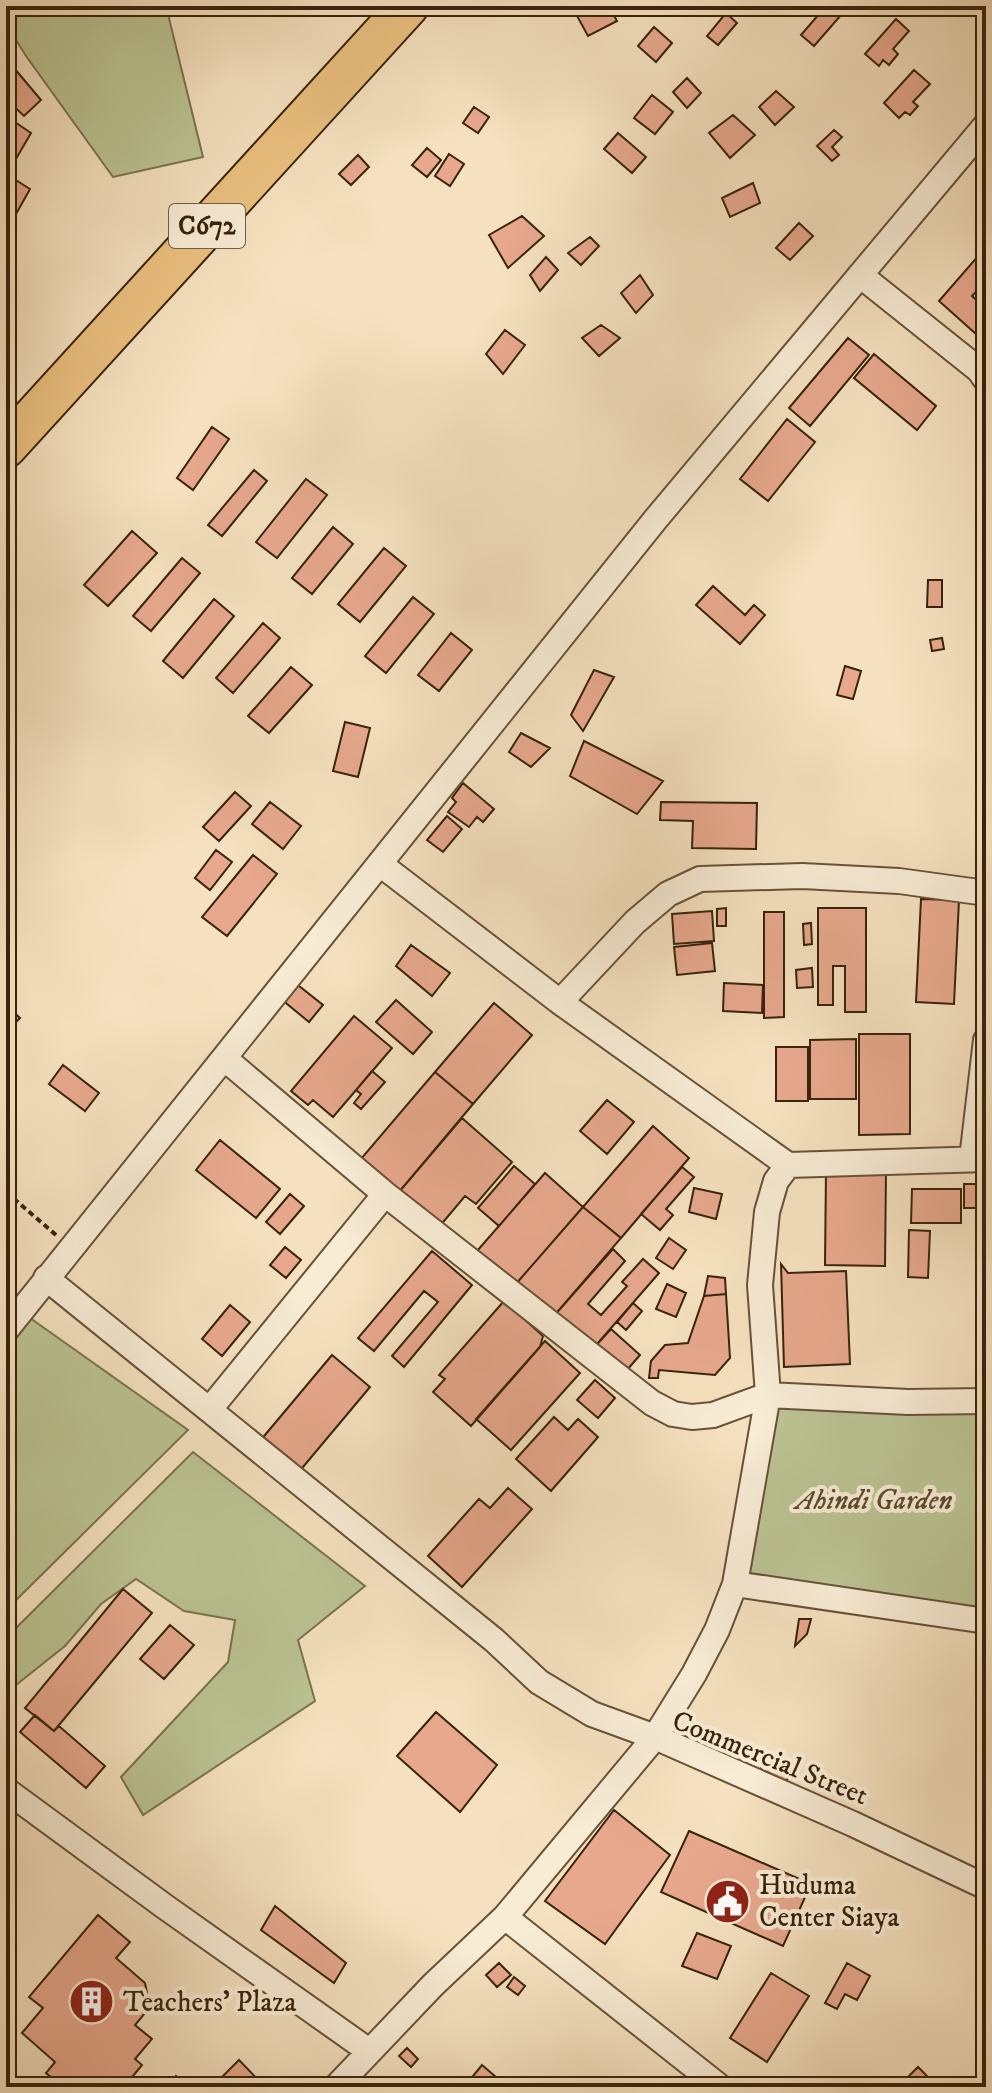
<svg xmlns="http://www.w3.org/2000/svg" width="992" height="2093" font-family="'IM FELL DW Pica',serif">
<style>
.green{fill:#bbc393;stroke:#7a734e;stroke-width:2}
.building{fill:#e7a88d;stroke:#39230a;stroke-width:2}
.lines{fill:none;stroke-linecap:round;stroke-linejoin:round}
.minor-casing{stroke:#685237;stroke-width:28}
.primary-casing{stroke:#39230a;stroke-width:44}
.path{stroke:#39230a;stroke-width:4;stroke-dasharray:6 4;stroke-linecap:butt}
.minor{stroke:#f8ecd5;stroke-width:24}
.primary{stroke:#eac080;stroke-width:40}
.labels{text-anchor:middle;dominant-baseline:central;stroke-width:8;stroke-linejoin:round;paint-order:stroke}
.shield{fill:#f8ecd5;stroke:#725f47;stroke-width:2}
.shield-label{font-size:26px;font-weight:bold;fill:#39230a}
.park-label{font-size:28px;font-style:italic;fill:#5a4b2c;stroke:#f8ecd5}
.street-label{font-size:28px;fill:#39230a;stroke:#f8ecd5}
.poi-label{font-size:28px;fill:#39230a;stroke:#f8ecd5;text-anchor:start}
</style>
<rect width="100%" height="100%" fill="#f5e1bf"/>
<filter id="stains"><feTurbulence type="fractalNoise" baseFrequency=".0025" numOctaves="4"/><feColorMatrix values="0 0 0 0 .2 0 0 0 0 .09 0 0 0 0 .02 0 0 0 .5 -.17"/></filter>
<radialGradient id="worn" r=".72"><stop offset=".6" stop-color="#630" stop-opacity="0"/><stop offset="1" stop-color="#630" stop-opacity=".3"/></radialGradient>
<path class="green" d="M6,6H166L203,157L113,177L26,56L6,24Z
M23,1313L188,1430L6,1610V1334Z
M768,1395L986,1398V1621L748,1586Z
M193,1452L365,1586L298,1640L315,1701L143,1815L121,1777L228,1662L235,1620L184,1611L136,1579L101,1604L65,1646L6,1693V1638Z"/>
<path class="building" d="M591,6H609L617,21L588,36L576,14Z
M826,6H849L814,46L801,35Z
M726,13L737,23L718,45L707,36Z
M896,19L909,31L893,49L898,54L889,65L883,60L879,66L865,54Z
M654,27L672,43L656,62L638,46Z
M14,68L41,100L24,116L6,99V77Z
M914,70L930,84L913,102L918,106L910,115L905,112L899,118L884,103Z
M687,78L701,93L687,108L673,92Z
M776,91L794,107L775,125L759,107Z
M652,95L673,112L655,134L634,118Z
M474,107L489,117L478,133L463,123Z
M733,115L755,135L730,158L709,133Z
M9,118L31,133L6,176V124Z
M834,130L842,137L832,147L839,155L832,161L817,146Z
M618,133L646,157L632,173L604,149Z
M427,148L441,160L427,177L412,165Z
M449,154L464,164L450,186L435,176Z
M358,155L369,167L351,185L339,174Z
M11,177L30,189L6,232V185Z
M753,183L760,203L730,217L722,198Z
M522,216L544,236L508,268L489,235Z
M799,223L813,236L790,260L776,248Z
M590,237L599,246L581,265L568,253Z
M986,247V281L972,296L986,309V343L939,301Z
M546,257L558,270L540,291L530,275Z
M640,275L653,295L636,313L621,293Z
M601,325L620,338L599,356L582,338Z
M505,330L525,345L503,374L486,354Z
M848,338L869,355L810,426L789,408Z
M874,354L936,406L917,430L854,378Z
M787,419L815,442L768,501L740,479Z
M212,427L229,439L193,490L177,478Z
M254,470L267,481L222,536L208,525Z
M306,479L327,495L277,558L256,542Z
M333,527L353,544L312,594L292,578Z
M132,531L157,553L108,606L84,585Z
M384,548L406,566L360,622L338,604Z
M182,558L200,573L151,631L133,616Z
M928,580H942V607H927Z
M713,586L745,615L754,605L765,615L740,644L696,605Z
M413,597L434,614L386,673L365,656Z
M214,599L234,616L183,678L163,661Z
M263,623L280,638L233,693L216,678Z
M451,633L472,650L439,691L418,675Z
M942,638L944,649L932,651L930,640Z
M845,666L861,671L853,699L837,695Z
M291,667L312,685L269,733L248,716Z
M594,670L614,677L583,731L571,715Z
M345,722L370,728L358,777L333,771Z
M521,733L550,748L531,767L509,752Z
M584,741L663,781L637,814L570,776Z
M463,783L494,809L483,822L477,817L469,827L448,812L456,802L452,798Z
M235,792L251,806L219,841L203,827Z
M270,802L301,826L283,849L252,824Z
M661,802L757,803L756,849L692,848L693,821L660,820Z
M447,816L462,829L443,852L427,840Z
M216,850L232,862L210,890L195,878Z
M253,855L277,874L227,936L202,917Z
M921,899L959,900L954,1004L916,1002Z
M726,908V926H717V909Z
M818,908H866V1012H845V966H833V1005H818Z
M712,911L714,941L674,944L672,914Z
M764,912H784V1017L764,1018Z
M811,923L812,944L804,945L803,924Z
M712,943L715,971L677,975L674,947Z
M411,945L450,973L432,996L396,966Z
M812,968L813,987L797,988L796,970Z
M294,982L323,1005L309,1022L281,999Z
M724,983L763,985L762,1013L723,1011Z
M396,1000L432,1032L413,1054L376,1022Z
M494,1003L532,1035L473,1104L435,1072Z
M6,1005L20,1018L6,1032Z
M354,1016L392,1048L333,1117L313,1100L308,1105L291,1091Z
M859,1034H910V1134L859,1135Z
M856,1039V1099H810V1040Z
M776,1047H808V1101H776Z
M63,1065L99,1093L85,1111L49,1084Z
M372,1071L385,1082L361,1109L354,1103L361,1094L356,1090Z
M435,1072L473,1104L399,1192L360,1160Z
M607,1100L634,1122L607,1154L580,1131Z
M462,1118L512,1162L476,1204L465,1196L439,1227L399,1192Z
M653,1126L689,1158L621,1238L583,1207Z
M220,1140L280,1189L256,1218L196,1170Z
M514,1166L535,1184L499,1226L478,1208Z
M682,1167L694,1177L666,1209L673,1215L660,1230L641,1214Z
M826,1171H886L885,1266L825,1265Z
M545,1173L583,1207L515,1285L477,1251Z
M964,1184H986V1208H964Z
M694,1188L722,1194L716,1219L689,1212Z
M912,1189H961V1223H911Z
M290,1194L304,1206L280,1234L266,1222Z
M583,1207L621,1238L553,1317L515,1285Z
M909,1230L930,1231L928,1278L908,1277Z
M669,1238L686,1250L673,1269L656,1258Z
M285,1247L301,1260L286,1278L270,1265Z
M613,1249L625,1261L588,1304L601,1315L627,1286L622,1282L643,1259L659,1273L591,1351L553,1317Z
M432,1251L472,1285L404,1367L392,1356L438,1302L424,1291L374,1351L358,1338Z
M781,1264L788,1273L846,1271L850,1364L784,1367Z
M708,1276L725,1278L726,1294L704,1296Z
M667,1284L686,1293L676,1317L656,1309Z
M726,1294L730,1358L715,1375L659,1370L658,1378H649L651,1361L665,1345L688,1343L704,1296Z
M504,1301L543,1336L540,1347L471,1426L433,1392L445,1379L439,1375Z
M633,1303L642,1311L626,1330L617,1322Z
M230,1305L250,1322L222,1356L202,1339Z
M611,1329L640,1355L620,1378L591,1351Z
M545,1341L580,1373L511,1450L476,1419Z
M332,1355L370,1387L298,1473L260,1441Z
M595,1380L615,1398L598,1418L577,1400Z
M554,1417L568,1430L578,1419L598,1437L551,1491L516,1459Z
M508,1488L532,1509L462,1587L428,1556L479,1499L490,1508Z
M123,1589L152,1613L54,1731L25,1708Z
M799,1619H811L807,1634L795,1646Z
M170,1625L194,1645L164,1679L140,1659Z
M436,1712L497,1765L460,1812L397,1756Z
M35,1715L54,1731L59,1726L105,1766L86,1788L20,1732Z
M764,1761L791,1769L786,1783L759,1774Z
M614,1810L670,1855L605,1944L545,1901Z
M689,1831L811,1884L783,1946L661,1892Z
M275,1906L346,1963L334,1983L261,1930Z
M98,1915L130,1942L116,1958L145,1983L150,2007L135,2025L152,2039L135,2059L142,2065L124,2087H63L46,2073L55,2062L22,2033L43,2008L29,1997Z
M697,1933L731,1946L717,1979L682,1966Z
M499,1963L511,1975L497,1987L486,1975Z
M847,1963L870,1976L857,2000L845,1994L837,2009L825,2003Z
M771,1973L809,1996L767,2062L730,2038Z
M514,1977L525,1986L518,1995L507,1987Z
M407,2048L418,2059L411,2067L399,2056Z
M239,2060L265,2087H228L220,2079Z
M482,2065L497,2078L491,2087H464Z
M918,2067L933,2082L928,2087H898Z
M176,2076L188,2087H166Z"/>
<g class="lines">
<defs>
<path id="minor" d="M860,275L979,370L986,380
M380,864L560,1002L788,1165
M560,1002L635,922L668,894L700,879L802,876L899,881L986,893
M224,1058L385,1194L652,1403L673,1414L692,1417L713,1415L768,1395L908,1402L986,1401
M972,1159L986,1040
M46,1278L494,1640L539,1682L592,1714L655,1737L694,1674L717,1630L735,1584L768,1395L760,1285L767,1212L776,1181L788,1165L986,1159
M6,1330L655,520L986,125
M210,1409L385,1194
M735,1584L986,1621
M6,1790L164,1906L369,2051
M505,1917L720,2087
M336,2087L433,1985L505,1917L655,1737L853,1824L986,1887"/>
<path id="primary" d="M6,447L408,6"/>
</defs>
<use href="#minor" class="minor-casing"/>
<use href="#primary" class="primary-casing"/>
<path class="path" d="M6,1192L56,1235"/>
<use href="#minor" class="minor"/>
<use href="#primary" class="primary"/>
</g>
<defs>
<symbol id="civic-disc" viewBox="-11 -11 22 22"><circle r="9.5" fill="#8f2418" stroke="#f8ecd5"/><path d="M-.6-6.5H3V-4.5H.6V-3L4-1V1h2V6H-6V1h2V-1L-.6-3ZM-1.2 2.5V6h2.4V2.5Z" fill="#fff"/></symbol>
<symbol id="building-disc" viewBox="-11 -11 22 22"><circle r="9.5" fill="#8f2418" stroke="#f8ecd5"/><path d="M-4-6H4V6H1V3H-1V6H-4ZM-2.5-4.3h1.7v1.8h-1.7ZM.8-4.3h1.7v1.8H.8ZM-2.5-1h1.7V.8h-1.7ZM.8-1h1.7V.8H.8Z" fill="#fff"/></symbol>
</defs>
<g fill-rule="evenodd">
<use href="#civic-disc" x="702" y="1876" width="51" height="51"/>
<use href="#building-disc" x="66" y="1976" width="51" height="51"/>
</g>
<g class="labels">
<rect class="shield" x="169" y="204" width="76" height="44" rx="6"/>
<g class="shield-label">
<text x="207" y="226">C672</text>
</g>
<g class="park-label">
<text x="874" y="1500">Ahindi Garden</text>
</g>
<g class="street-label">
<text transform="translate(770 1758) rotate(22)">Commercial Street</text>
</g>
<g class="poi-label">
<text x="759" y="1885">Huduma<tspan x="759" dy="32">Center Siaya</tspan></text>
<text x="123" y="2002">Teachers' Plaza</text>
</g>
</g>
<rect width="992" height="2093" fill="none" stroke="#f5e1bf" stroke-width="32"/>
<rect x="8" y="8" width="976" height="2077" fill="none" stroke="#39230a" stroke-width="4"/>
<rect x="16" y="16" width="960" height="2061" fill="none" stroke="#39230a" stroke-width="2"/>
<rect width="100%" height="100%" filter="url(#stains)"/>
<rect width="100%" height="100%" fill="url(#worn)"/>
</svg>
